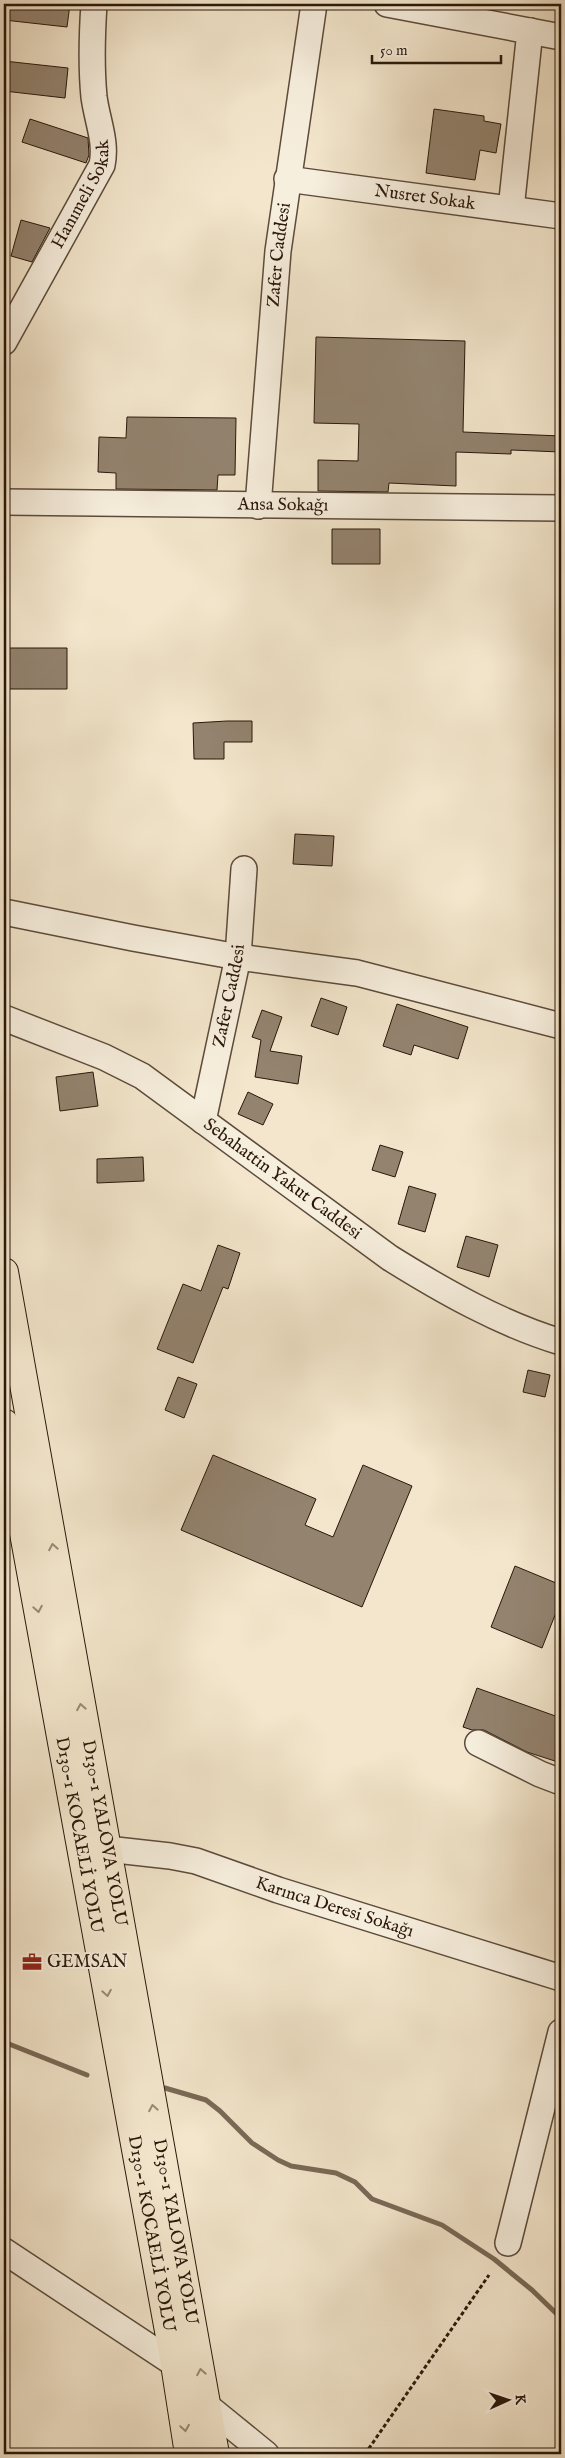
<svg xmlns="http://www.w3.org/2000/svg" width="565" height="2458" font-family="'IM FELL English',serif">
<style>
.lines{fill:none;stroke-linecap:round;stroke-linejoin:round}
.stream{stroke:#7a6957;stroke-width:5}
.building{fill:#93836f;stroke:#2a170b}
.minor-casing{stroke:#5c4b3b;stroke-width:28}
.highway-casing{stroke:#2a170b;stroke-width:30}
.path{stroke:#2a170b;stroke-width:3;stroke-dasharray:4 2.5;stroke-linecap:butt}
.minor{stroke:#f7efde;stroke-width:25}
.highway{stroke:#f3e6cc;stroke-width:28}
.oneway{stroke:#998975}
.labels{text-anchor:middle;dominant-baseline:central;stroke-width:4;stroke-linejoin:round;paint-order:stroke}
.street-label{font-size:18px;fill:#2a170b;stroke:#f7efde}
.poi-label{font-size:18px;fill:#2a170b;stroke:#f7efde;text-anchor:start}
</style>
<rect width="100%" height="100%" fill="#f3e6cc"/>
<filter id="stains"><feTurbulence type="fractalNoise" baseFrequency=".004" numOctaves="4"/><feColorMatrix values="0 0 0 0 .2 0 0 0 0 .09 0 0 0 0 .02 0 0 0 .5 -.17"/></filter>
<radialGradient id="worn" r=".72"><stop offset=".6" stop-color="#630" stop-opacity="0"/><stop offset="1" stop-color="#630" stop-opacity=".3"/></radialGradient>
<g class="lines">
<path class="stream" d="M4,2042L87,2075
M165,2088L206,2100L220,2111L252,2143L278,2160L291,2166L336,2173L355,2182L372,2199L442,2225L494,2259L532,2290L561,2318"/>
</g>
<path class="building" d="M4,4H70L67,27L4,20Z
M4,61L68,68L65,98L4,91Z
M434,109L484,116V121L501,124L496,153L480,150L475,180L426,173Z
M30,119L88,138L89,155L86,163L22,142Z
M21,220L50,228L32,262L11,256Z
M316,337L465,341L463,432L561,436V452L511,450V454L456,452V486L389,483L388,492L318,491V460L358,461L359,424L314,423Z
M127,417L236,418L235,475H218L217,490L116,489V473L98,472L99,437L126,438Z
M332,529H380V564H332Z
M4,648H67V689H4Z
M227,721H252V742H224V759H194L193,723Z
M295,834L334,836L332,866L293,864Z
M321,998L347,1007L338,1035L311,1026Z
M397,1004L468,1027L458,1059L414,1045L411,1055L383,1046Z
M262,1010L282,1017L270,1051L302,1056L298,1084L255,1077L261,1040L252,1037Z
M93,1072L98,1106L60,1111L56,1077Z
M248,1092L273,1104L263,1125L238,1114Z
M380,1145L403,1152L395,1177L372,1170Z
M143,1157L144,1181L97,1183V1159Z
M409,1186L436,1194L425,1232L398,1224Z
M466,1236L498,1245L489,1277L457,1267Z
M218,1245L240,1253L228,1289L223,1287L193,1363L157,1349L183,1284L201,1291Z
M528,1370L550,1375L545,1397L523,1392Z
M178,1377L197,1384L184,1418L165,1410Z
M213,1455L316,1499L305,1525L333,1537L363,1465L412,1486L362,1607L181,1530Z
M515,1566L561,1585V1600L542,1648L491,1627Z
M477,1688L561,1718V1763L527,1752L484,1730H472L463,1727Z"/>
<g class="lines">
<defs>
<g id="minor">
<path d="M387,4L561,37"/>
<path id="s1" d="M287,179L561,216"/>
<path d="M511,209L530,31"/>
<path id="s2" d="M4,342L102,165C107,142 97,120 94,97C91,66 92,34 94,4"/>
<path id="s3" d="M4,502L561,508"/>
<path id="s4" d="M258,506L278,251L314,4"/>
<path d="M4,912L133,938L238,957L357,973L561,1026"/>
<path id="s5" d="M4,1018L104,1057L142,1076L390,1258C443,1291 501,1324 561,1342"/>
<path id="s6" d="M203,1121L238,957L244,869"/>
<path d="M478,1743L540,1774L561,1782"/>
<path id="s7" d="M107,1849L170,1856L196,1861L278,1890L561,1978"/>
<path d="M508,2243L561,2032"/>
<path d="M4,2251L175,2364"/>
<path d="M207,2406L266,2454"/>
</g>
<g id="highway">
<path id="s8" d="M4,1272L215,2454"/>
<path id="s9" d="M4,1423L175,2364L189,2454"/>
</g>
</defs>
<use href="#minor" class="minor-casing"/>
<use href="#highway" class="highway-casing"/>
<path class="path" d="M365,2454L489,2275"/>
<use href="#minor" class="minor"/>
<use href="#highway" class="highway"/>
</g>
<defs><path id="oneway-chevron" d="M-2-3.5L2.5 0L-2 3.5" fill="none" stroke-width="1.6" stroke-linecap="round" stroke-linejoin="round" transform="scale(1.25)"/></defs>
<g class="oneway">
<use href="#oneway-chevron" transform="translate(53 1547) rotate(-100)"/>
<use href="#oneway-chevron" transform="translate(38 1609) rotate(80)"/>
<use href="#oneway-chevron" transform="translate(81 1707) rotate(-100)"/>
<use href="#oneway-chevron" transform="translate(107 1993) rotate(80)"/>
<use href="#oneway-chevron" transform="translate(153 2108) rotate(-100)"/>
<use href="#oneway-chevron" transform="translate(201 2372) rotate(-100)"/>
<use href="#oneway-chevron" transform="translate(185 2428) rotate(81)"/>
</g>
<defs>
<symbol id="office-bare" viewBox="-9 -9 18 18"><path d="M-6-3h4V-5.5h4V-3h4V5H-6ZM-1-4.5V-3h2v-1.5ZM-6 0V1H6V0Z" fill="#8f2418" stroke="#f7efde" stroke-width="2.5" paint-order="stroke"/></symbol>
</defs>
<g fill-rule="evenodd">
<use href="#office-bare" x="18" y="1948" width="28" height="28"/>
</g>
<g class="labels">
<g class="street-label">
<text stroke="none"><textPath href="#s2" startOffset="168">Hanımeli Sokak</textPath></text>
<text stroke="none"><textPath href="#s1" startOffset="139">Nusret Sokak</textPath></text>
<text stroke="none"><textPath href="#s4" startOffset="252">Zafer Caddesi</textPath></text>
<text stroke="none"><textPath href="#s3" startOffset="279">Ansa Sokağı</textPath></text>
<text stroke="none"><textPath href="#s6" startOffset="128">Zafer Caddesi</textPath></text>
<text stroke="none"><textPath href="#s5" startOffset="324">Sebahattin Yakut Caddesi</textPath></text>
<text stroke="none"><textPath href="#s8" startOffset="570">D130-1 YALOVA YOLU</textPath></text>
<text stroke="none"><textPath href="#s9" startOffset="419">D130-1 KOCAELİ YOLU</textPath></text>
<text stroke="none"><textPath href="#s7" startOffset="236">Karınca Deresi Sokağı</textPath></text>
<text stroke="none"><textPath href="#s8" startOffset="975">D130-1 YALOVA YOLU</textPath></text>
<text stroke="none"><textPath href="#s9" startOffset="824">D130-1 KOCAELİ YOLU</textPath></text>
</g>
<g class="poi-label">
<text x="47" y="1962">GEMSAN</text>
</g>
</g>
<rect width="565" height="2458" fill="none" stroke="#f3e6cc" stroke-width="20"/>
<rect x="5" y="5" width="555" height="2448" fill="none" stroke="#2a170b" stroke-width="2.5"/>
<rect x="10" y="10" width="545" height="2438" fill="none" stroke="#2a170b"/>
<g transform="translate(508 2400) rotate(87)" stroke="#f7efde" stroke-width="4" paint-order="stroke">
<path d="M0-4L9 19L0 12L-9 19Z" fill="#2a170b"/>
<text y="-8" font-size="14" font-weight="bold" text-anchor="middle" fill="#2a170b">K</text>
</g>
<path d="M372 55v8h129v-8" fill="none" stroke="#2a170b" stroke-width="2.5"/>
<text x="380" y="55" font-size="15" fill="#2a170b" stroke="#f7efde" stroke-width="4" paint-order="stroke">50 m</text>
<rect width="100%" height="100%" filter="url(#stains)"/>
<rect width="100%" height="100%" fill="url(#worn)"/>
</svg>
